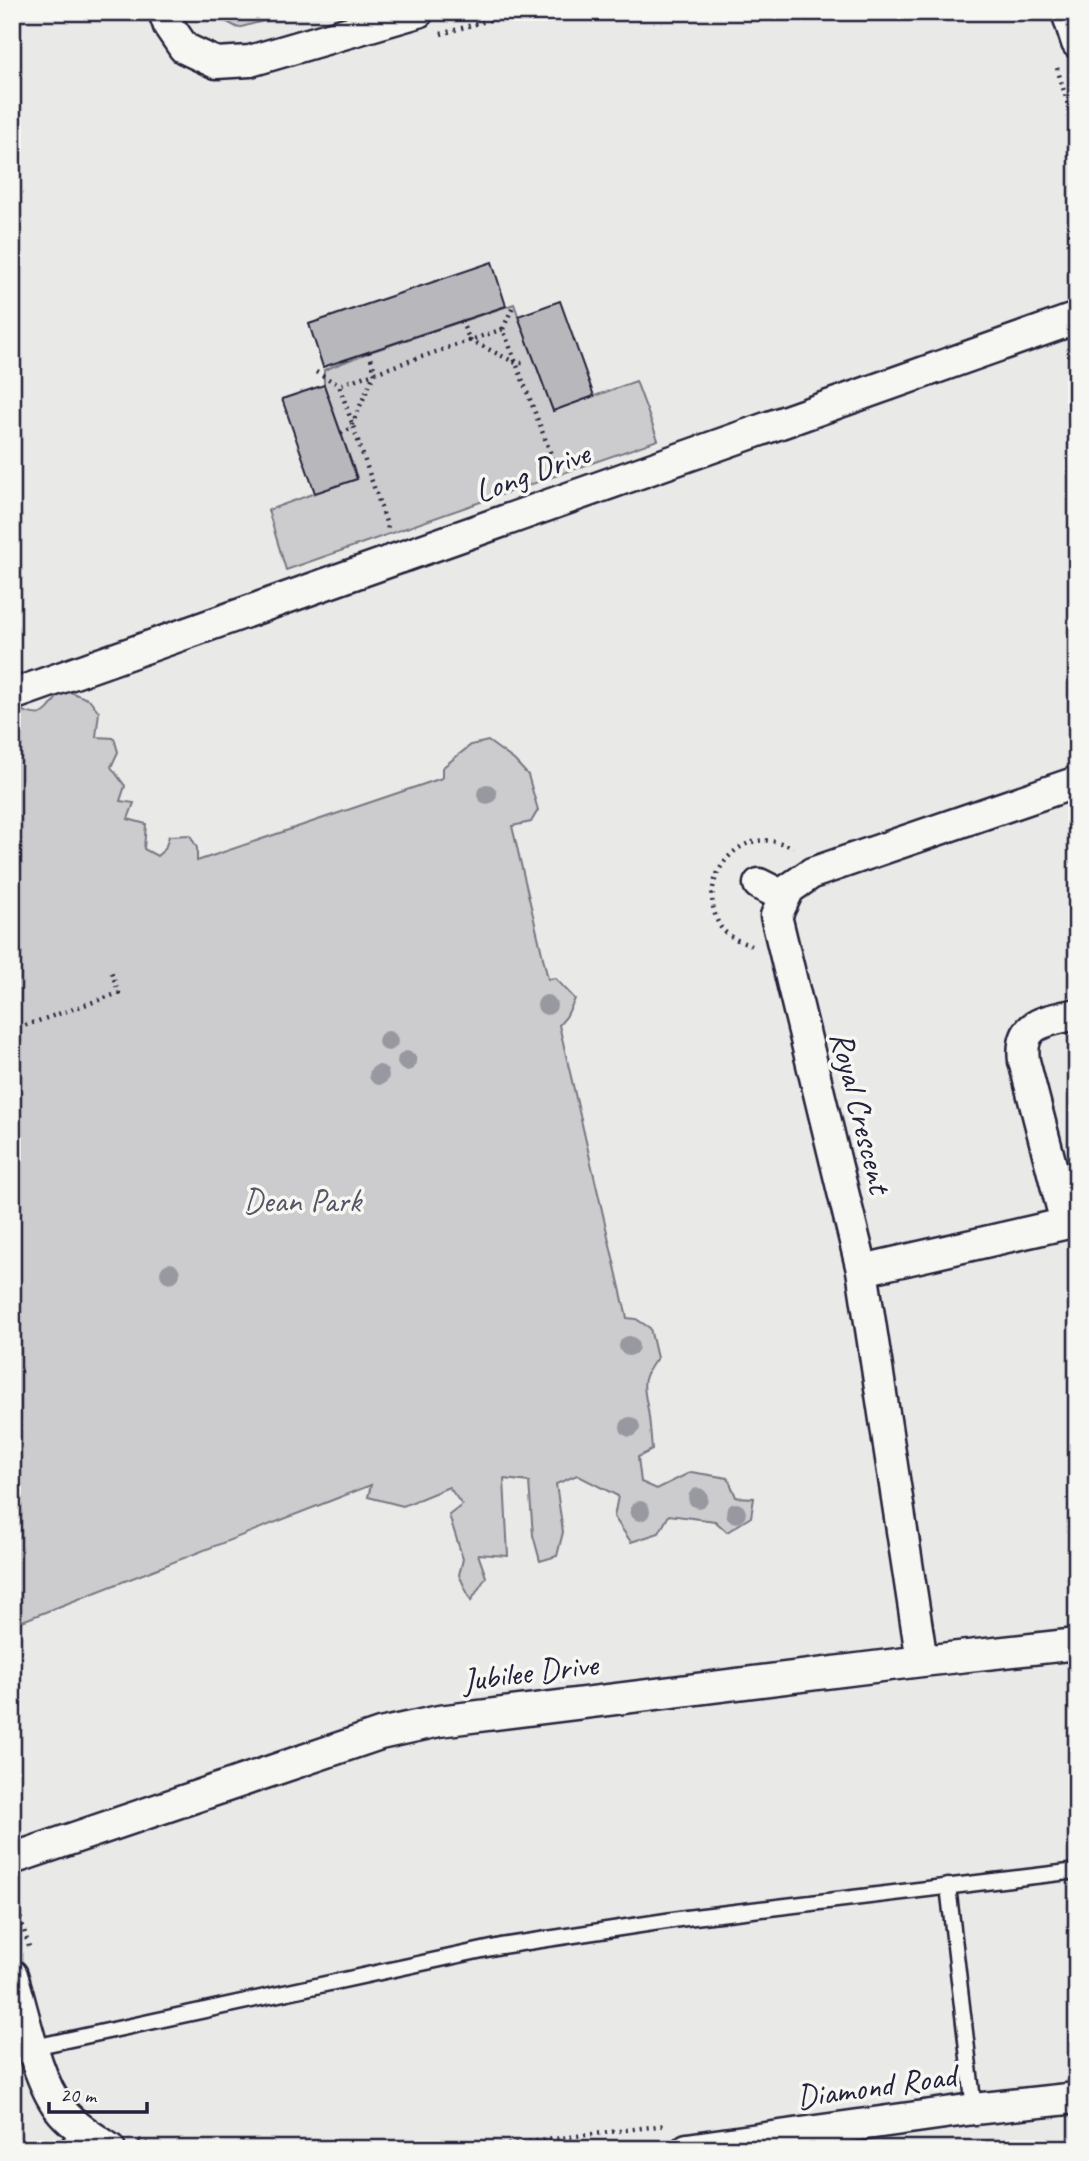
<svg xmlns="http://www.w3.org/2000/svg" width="1089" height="2161" font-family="Caveat,sans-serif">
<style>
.green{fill:#ccccce;stroke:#777784;stroke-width:2}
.building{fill:#b8b8bc;stroke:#22223b;stroke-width:2}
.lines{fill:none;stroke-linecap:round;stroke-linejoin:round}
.lane-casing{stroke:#22223b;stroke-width:19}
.street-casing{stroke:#22223b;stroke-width:35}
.path{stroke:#22223b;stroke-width:4.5;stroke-dasharray:2 5;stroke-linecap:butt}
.lane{stroke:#f6f6f2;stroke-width:14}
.street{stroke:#f6f6f2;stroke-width:30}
.tree{fill:#9898a1}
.labels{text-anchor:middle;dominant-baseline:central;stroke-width:7;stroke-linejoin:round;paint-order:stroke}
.street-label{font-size:33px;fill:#22223b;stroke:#f6f6f2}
.park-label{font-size:33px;fill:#555567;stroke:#f6f6f2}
</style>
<rect width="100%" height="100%" fill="#e9e9e7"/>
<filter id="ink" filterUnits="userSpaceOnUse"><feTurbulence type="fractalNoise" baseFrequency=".0143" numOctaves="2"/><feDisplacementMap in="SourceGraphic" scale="14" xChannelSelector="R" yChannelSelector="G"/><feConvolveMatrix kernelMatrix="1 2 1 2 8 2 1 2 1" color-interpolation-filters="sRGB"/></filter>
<g filter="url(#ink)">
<path class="green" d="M209,12H296L238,28Z
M514,304L553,411L636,381L658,440L286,570L268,510L357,478L324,385V370L370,352Z
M63,689L90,700L99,712L96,737L114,738L118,752L111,767L125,786L120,801L134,803L128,819L146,824L144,849L157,856L165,849L169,836L190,835L197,848V861L442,778V768L471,745L488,741L514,760L528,775L538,810L531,822L512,826L548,979L555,978L575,999L566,1017L559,1025L627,1318L636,1319L650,1328L657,1358C640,1380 643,1385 648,1410C650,1423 651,1437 652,1450L638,1457L641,1482L657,1489L691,1472L728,1478L736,1497L754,1498L751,1517L727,1532L715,1521L669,1515L659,1533L631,1542L614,1517L618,1496L577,1475L556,1484L563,1532L557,1556L540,1561L533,1535L529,1482L504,1479L508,1556L478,1554L486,1577L471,1601L459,1575L463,1559L449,1515L462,1505L449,1487L403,1506L368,1497L371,1485L12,1625V707C46,720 42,717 63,689Z"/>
<path class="building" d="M492,262L506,306L323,367L309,324Z
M560,301L594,396L553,411L518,316Z
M324,385L357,479L315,493L282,399Z"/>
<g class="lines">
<defs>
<path id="lane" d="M948,1886L974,2109
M34,2047L501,1946L686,1918L1077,1871
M65,2149L81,2129"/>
<path id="street" d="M164,12L169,26L184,48L216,63L250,61L418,12
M1067,12L1077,43
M12,695L1077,318
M759,884L785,897
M1066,1223L1024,1061C1019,1021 1045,1022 1077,1014
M862,1270L1077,1221
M922,1661L862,1270L776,916L789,889L812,873L1077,782
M12,1859L380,1734L439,1721L922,1661L1077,1644
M12,1975C24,2013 36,2078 59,2108C72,2125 93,2137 110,2149
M687,2149L974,2109L1077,2098"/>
</defs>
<use href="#lane" class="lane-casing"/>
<use href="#street" class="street-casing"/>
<path class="path" d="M441,34L517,12
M1057,68L1077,134
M461,321L470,340L516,363H527
M503,329L514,304
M316,372L339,385
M341,433L350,429L375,372L369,352
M388,528L339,385L503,329L557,470
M751,946C742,942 731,938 723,930C718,925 714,913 713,906C707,873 736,835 772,841C779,842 787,845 793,847
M12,1030L119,993L110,968
M12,1891L30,1950
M139,2140L157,2149
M473,2149L666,2125"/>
<use href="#lane" class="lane"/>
<use href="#street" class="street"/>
</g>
<g class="tree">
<circle cx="487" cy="794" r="10"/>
<circle cx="547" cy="1005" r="10"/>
<circle cx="388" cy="1041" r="10"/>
<circle cx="407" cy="1061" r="10"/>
<circle cx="379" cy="1075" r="10"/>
<circle cx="170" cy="1273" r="10"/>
<circle cx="629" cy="1346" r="10"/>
<circle cx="630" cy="1427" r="10"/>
<circle cx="698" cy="1498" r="10"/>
<circle cx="640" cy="1511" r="10"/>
<circle cx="736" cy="1513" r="10"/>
</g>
</g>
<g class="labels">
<g class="street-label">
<text transform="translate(532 472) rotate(-20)">Long Drive</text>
<text transform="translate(861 1112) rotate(76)">Royal Crescent</text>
<text transform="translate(530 1672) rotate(-7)">Jubilee Drive</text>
<text transform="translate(876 2086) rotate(-8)">Diamond Road</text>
</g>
<g class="park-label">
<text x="302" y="1201">Dean Park</text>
</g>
</g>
<rect width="1089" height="2161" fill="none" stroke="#f6f6f2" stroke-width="42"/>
<rect x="21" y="21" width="1047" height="2119" fill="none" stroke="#22223b" stroke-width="2.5" filter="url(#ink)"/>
<path d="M49 2102v10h98v-10" fill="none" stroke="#22223b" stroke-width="3.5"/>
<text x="60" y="2102" font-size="21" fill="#22223b" stroke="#f6f6f2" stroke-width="5" paint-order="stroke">20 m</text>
</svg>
